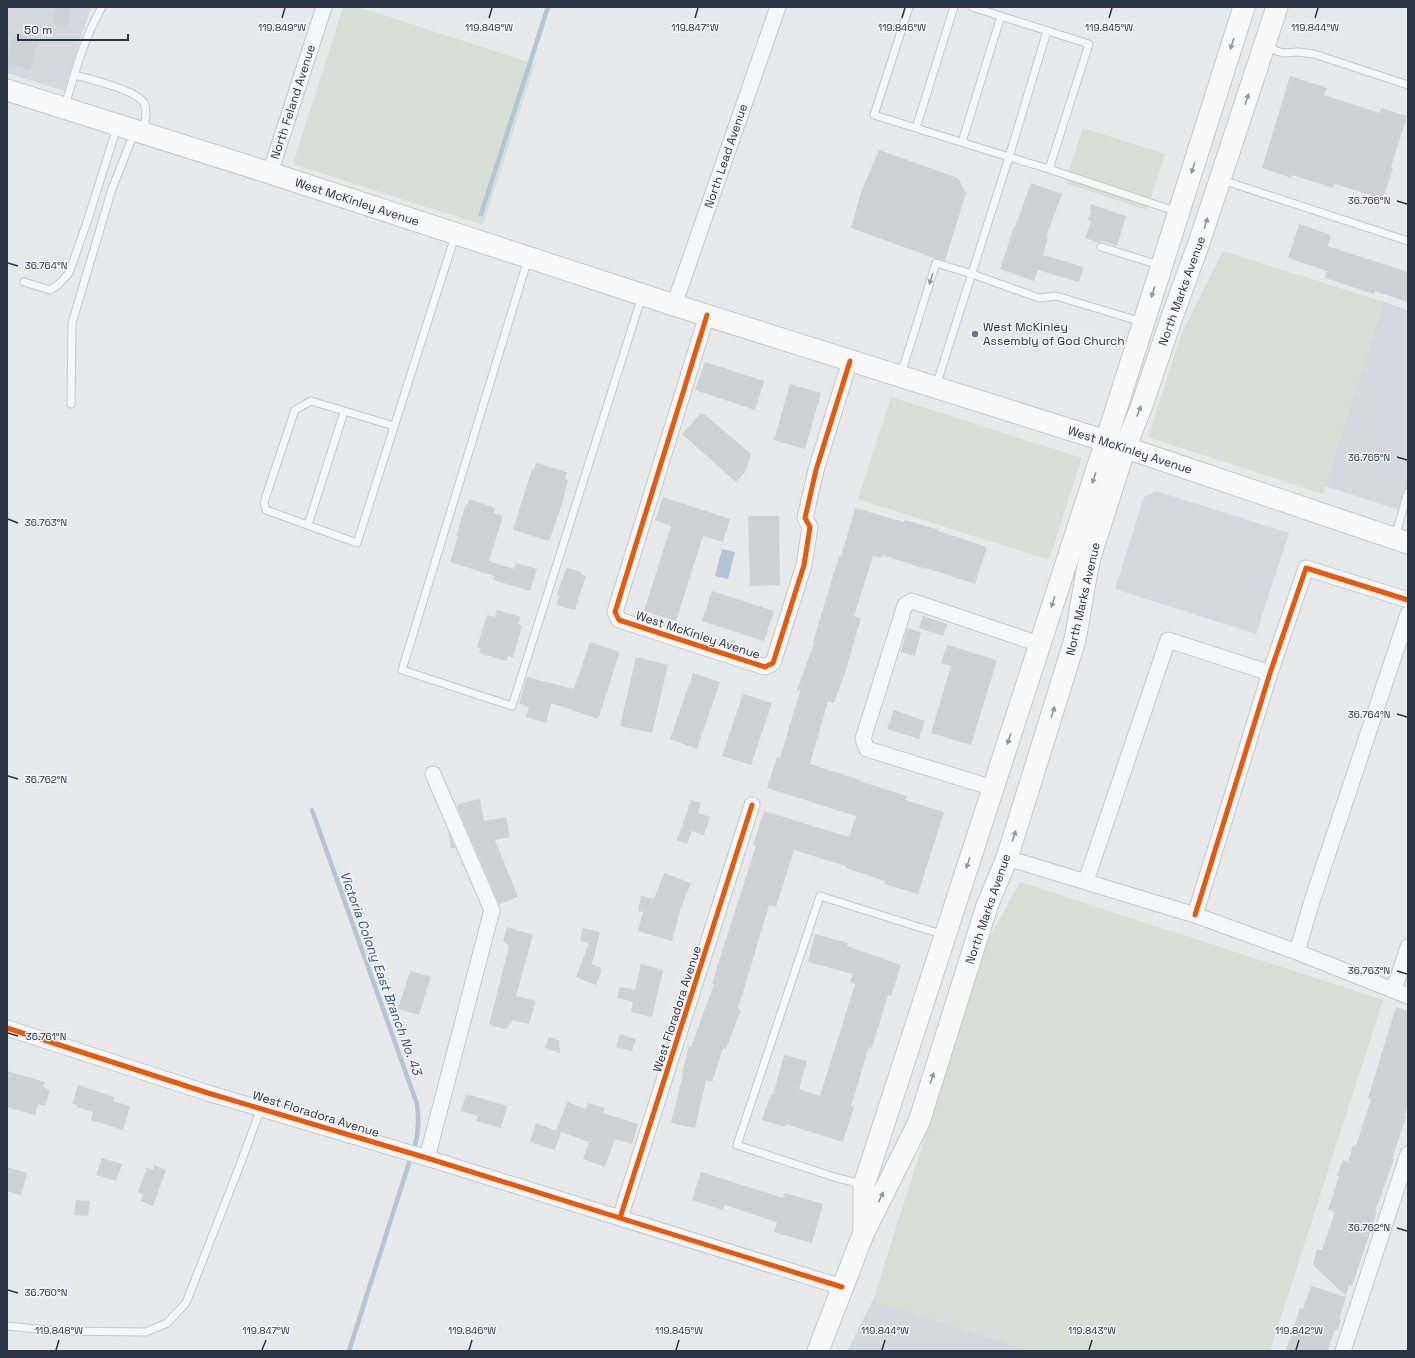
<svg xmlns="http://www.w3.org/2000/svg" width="1415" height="1358" font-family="'Space Grotesk',sans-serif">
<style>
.built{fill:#d4d7dd}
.green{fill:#d6ded6}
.water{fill:#b4c4d5}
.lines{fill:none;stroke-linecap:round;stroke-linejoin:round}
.stream{stroke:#b4c4d5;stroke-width:4.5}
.building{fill:#ced0d3}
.service-casing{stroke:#c4c6c8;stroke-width:9}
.minor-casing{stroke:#c4c6c8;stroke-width:17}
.secondary-casing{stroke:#c4c6c8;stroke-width:23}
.service{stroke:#f5f6f7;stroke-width:7}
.minor{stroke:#f5f6f7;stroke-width:15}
.secondary{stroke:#f8f8f8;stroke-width:21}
.cycleway-casing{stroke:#f4f6f9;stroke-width:8}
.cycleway{stroke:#e8590c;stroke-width:5}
.oneway{fill:#92969e}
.oneway2{fill:#90959e}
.ticks{fill:none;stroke:#2b3445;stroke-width:1.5}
.poi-dot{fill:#6c737f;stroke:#f4f6f9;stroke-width:1.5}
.labels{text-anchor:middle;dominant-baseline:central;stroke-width:3;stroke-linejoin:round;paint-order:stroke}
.street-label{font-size:12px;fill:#2b3445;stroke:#f4f6f9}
.poi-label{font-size:12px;fill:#2b3445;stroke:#f4f6f9;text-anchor:start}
.water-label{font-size:13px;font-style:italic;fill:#34527a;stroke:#f4f6f9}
.ticks-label{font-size:10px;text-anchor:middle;fill:#2b3445;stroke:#f4f6f9;stroke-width:3;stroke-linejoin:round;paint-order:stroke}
</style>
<rect width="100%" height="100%" fill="#e6e8ea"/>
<path class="built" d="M7,7H91L64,91L7,73Z
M1384,302L1408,310V513L1325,486Z
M1156,491L1289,533L1256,634L1115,589L1144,497Z
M873,1300L1031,1351H847L870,1306Z"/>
<path class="green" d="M343,7H358L535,64L483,225L293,164Z
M1083,128L1165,154L1147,210L1065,183Z
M1223,251L1384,302L1323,494L1148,437L1181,335Z
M891,397L1082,458L1049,560L858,499Z
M1020,882L1383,1000L1270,1351H1031L873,1300L987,942Z"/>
<path class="water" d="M722,549L735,552L728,579L715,576Z"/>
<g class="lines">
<path class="stream" d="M481,214L548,7
M312,810L417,1104C419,1118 419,1130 415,1145
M349,1351L409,1163"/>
</g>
<path class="building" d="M56,7H72L67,26L52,23Z
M19,34L39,40L30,70L7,63V57L13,38L17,39Z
M1290,76L1327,88L1324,95L1380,113L1381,108L1407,116L1391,167L1393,168L1383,199L1335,184L1333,188L1292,175L1291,178L1262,168Z
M879,150L958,178L966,193L945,261L934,258L851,228L861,192Z
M1031,183L1062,194L1046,237L1048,238L1043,255L1084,267L1079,282L1038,270L1034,281L1000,269L1014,227H1015Z
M1090,204L1126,216L1117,246L1103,241L1099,243L1085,238L1091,221L1088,220L1091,213Z
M1299,224L1331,235L1328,246L1408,272V302L1375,291L1374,294L1325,278L1327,271L1288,258Z
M705,362L764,381L755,410L695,390Z
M790,384L821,393L805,449L774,440Z
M700,414H704L751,454L746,471L736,482L682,434Z
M536,463L567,472L565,479L568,480L562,504L549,541L513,530L532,469L534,470Z
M663,497L730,519L723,542L703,536L676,621L644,611L671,526L655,520Z
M469,499L495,508L494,513L503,516L489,561L514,569L516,563L537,569L530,591L494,580L495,576L450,562L458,537L456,536L466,504H468Z
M855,508L904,522L905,520L939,530L938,531L987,547L975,584L927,568L926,569L882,555L881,558L873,556L854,616L861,618L845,673L834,703L828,701L810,764L860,780V781L906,796L905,800L944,812L918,894L884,884L885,881L846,868V866L794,850L776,907L769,905L738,1009L741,1010L726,1049L723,1048L712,1082L706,1080L695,1128L671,1123L683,1074L682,1073L689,1046L691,1047L714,984H712L724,945L756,846L753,845L764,811L849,837L856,816L767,788L777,757L780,758L800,691L797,690L814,643L813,642L839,556L841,557Z
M748,516H779L780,585L750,586Z
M566,568L582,572L581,574L586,576L575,610L556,605L559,596L557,595Z
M712,591L774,611L764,641L702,621Z
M497,610L520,617L518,624L522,626L513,658L508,656L506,661L479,653L481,648L477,647L487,615L495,617Z
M923,616L947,624L943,636L919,628Z
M907,628L921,632L915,656L901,652Z
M590,642L620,652L598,719L551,703L546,723L526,717L529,707L519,704L527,677L574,689Z
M947,645L997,660L971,745L931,733L951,666L941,663Z
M636,657L668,665L652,733L620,726Z
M693,673L720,682L697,749L670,739Z
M743,694L772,703L751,765L722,756Z
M894,710L925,721L919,739L887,729Z
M480,799L484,821L506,817L510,837L495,840L518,897L499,904L458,809L457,804Z
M691,800L701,803L698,813L710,817L704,835L692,831L687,844L677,840Z
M448,833H449L455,848H451Z
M664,873L691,883L681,907L672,941L638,931L643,912L638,911L641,896L654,899Z
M507,927L533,935L516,996L536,1001L529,1024L513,1020L506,1029L489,1025L509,946L503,941Z
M583,928L600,932L592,964L601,968V973L596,985L576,977L589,943L580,941Z
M815,934L848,943L847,946L901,965L891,996L888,995L872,1048L869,1047L851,1106L854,1107L843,1142L786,1124L785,1127L762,1120L771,1094L773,1095L784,1055L807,1061L799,1089L820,1096L855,984L850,982L853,974L808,962Z
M641,964L663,970L652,1017L631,1012L633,1002L617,998L620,987L635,990Z
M410,971L431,977L419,1015L398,1009Z
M1396,1007L1408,1011V1106L1404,1116L1406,1117L1392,1159H1394L1375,1212H1377L1352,1286L1349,1285L1346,1296L1313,1265L1317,1249L1322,1250L1335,1212L1328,1210L1339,1176H1337L1343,1160L1348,1162L1353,1145L1356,1146L1371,1099L1368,1098Z
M620,1034L636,1039L632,1051L616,1047Z
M549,1037L559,1040L560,1053L545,1048Z
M7,1071L45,1082L43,1087L50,1090L45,1106L38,1104L35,1115L7,1107Z
M78,1085L114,1097L113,1101L130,1106L123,1130L91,1120L93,1112L77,1107V1105L72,1104Z
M466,1094L507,1106L501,1128L476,1121L478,1116L461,1111Z
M567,1102L586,1109L588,1103L605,1108L603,1113L638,1124L632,1144L615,1139L605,1167L583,1159L589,1142L561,1132L555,1150L530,1142L536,1123L556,1131Z
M102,1158L122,1164L116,1181L96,1175Z
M154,1165L166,1170L153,1206L141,1201L143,1194L138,1192L147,1168L153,1170Z
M7,1167L27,1173L21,1195L7,1191Z
M701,1172L783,1198L785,1193L823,1204L812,1243L774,1232L777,1222L725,1205L723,1210L692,1200Z
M76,1200L90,1201L88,1216L74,1215Z
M1311,1286L1346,1297L1339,1319H1341L1338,1330L1335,1329L1328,1351H1286L1300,1308L1303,1309Z"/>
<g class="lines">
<defs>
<path id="service" d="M909,7L874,115L1009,157L1047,31
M972,7L1089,44L1049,169
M1266,47L1283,53L1298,52L1314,54L1408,85
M74,75C89,79 137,90 144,103C148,112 145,121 143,131
M65,106C75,72 84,38 102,7
M916,128L954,7
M962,142L1001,16
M1222,180L1408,241
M1101,247L1159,265
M528,259L402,670L512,706L642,296
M24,282L50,290L59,284L69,273L87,222L117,127
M901,374L936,263L972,274L1039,298L1056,296L1142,322
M936,386L1009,157L1049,169L1178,212
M71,404L72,323L112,189L134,133
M394,426L311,401L295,410L264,502L266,510L357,543L455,236
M308,525L344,412
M1395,537L1408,492
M862,1184L837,1178L737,1145L820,896L944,935
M7,1326L58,1331L146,1332L167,1323L186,1303L240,1165L261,1108"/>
<path id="minor" d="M270,173L324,7
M674,305L778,7
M707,315L615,612L619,620L765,667L773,663L804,565L810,527L805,518L816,470L850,361
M993,788L867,749L863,739L905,605L912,601L1039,644
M1007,858L1195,915L1297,952L1408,996
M1086,881L1168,640L1270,673
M1195,915L1270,673L1306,568L1408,600
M1297,952L1311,904L1408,614
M1392,990L1398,978L1408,947
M7,1028L208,1093L427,1158L842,1287
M427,1158L492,910L433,774
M620,1218L752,805
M1343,1351L1408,1154"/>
<path id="secondary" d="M7,90L270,173L674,305L1106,441L1408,543
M864,1228V1185L1106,441L1244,7
M818,1351L864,1232L919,1122L987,906L1007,858L1075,640L1087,571L1091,554L1125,448L1141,408L1172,317L1200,240L1277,7"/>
</defs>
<use href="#service" class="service-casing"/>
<use href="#minor" class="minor-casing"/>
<use href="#secondary" class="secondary-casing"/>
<use href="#service" class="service"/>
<use href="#minor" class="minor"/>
<use href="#secondary" class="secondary"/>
<defs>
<path id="cycleway" d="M707,315L615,612L619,620L765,667L773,663L804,565L810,527L805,518L816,470L850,361
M1195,915L1270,673L1306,568L1408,600
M7,1028L208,1093L427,1158L842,1287
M620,1218L752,805"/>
</defs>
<use href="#cycleway" class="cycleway-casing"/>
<use href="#cycleway" class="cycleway"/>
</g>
<defs><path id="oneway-solid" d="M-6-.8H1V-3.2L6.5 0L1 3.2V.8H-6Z"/></defs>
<g class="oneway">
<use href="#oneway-solid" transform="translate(1232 44) rotate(108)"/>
<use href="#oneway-solid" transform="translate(1247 99) rotate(-72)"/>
<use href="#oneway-solid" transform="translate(1193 168) rotate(108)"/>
<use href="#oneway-solid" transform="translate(1206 223) rotate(-72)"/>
<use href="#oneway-solid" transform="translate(1153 292) rotate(108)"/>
<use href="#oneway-solid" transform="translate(1139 411) rotate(-69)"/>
<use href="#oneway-solid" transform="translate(1094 478) rotate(108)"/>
<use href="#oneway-solid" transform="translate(1053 602) rotate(108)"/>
<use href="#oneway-solid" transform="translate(1053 712) rotate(-72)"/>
<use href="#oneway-solid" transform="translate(1009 739) rotate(108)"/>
<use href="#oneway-solid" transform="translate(1014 836) rotate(-72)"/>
<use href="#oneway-solid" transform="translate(968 863) rotate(108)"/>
<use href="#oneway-solid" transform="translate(932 1078) rotate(-72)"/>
<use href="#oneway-solid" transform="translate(881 1197) rotate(-64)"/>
</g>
<use class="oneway2" href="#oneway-solid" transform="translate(931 279) rotate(108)"/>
<path class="ticks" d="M282,18L285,8M489,18L492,8M695,18L698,8M902,18L905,8M1109,18L1112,8M1315,18L1318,8M1397,201L1407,204M8,263L18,266M1397,457L1407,460M8,519L18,523M1397,714L1407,717M8,776L18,779M1397,971L1407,974M8,1033L18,1036M1397,1228L1407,1231M8,1290L18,1293M56,1350L59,1340M262,1350L266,1340M469,1350L472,1340M676,1350L679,1340M882,1350L885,1340M1089,1350L1092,1340M1296,1350L1299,1340"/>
<circle class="poi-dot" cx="975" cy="334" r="4"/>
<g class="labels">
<g class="street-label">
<text transform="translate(293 102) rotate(-72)">North Feland Avenue</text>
<text transform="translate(726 156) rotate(-71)">North Lead Avenue</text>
<text transform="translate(357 202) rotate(18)">West McKinley Avenue</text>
<text transform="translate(1182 291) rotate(-70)">North Marks Avenue</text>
<text transform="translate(1130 450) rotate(18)">West McKinley Avenue</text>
<text transform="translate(1083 599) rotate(-77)">North Marks Avenue</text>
<text transform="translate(698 635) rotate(18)">West McKinley Avenue</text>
<text transform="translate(988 909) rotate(-71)">North Marks Avenue</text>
<text transform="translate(677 1009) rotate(-72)">West Floradora Avenue</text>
<text transform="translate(316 1114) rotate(17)">West Floradora Avenue</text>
</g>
<g class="poi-label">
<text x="983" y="327">West McKinley<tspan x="983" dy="14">Assembly of God Church</tspan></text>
</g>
<g class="water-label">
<text transform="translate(381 973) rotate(70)">Victoria Colony East Branch No. 43</text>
</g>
</g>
<g class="ticks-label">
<text x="282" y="31">119.849°W</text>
<text x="489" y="31">119.848°W</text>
<text x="695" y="31">119.847°W</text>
<text x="902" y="31">119.846°W</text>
<text x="1109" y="31">119.845°W</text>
<text x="1315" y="31">119.844°W</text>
<text x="1369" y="204">36.766°N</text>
<text x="46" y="269">36.764°N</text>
<text x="1369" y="461">36.765°N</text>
<text x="46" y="526">36.763°N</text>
<text x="1369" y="718">36.764°N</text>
<text x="46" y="783">36.762°N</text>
<text x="1369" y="974">36.763°N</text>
<text x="46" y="1040">36.761°N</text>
<text x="1369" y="1231">36.762°N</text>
<text x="46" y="1296">36.760°N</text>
<text x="59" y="1334">119.848°W</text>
<text x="266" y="1334">119.847°W</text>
<text x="472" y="1334">119.846°W</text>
<text x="679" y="1334">119.845°W</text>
<text x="885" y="1334">119.844°W</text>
<text x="1092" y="1334">119.843°W</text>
<text x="1299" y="1334">119.842°W</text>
</g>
<rect width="1415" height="1358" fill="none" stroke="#2b3445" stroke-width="16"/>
<path d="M18 34v6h110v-6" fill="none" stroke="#2b3445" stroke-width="2"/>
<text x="24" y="34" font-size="12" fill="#2b3445" stroke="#f4f6f9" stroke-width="3" paint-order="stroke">50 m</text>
</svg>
